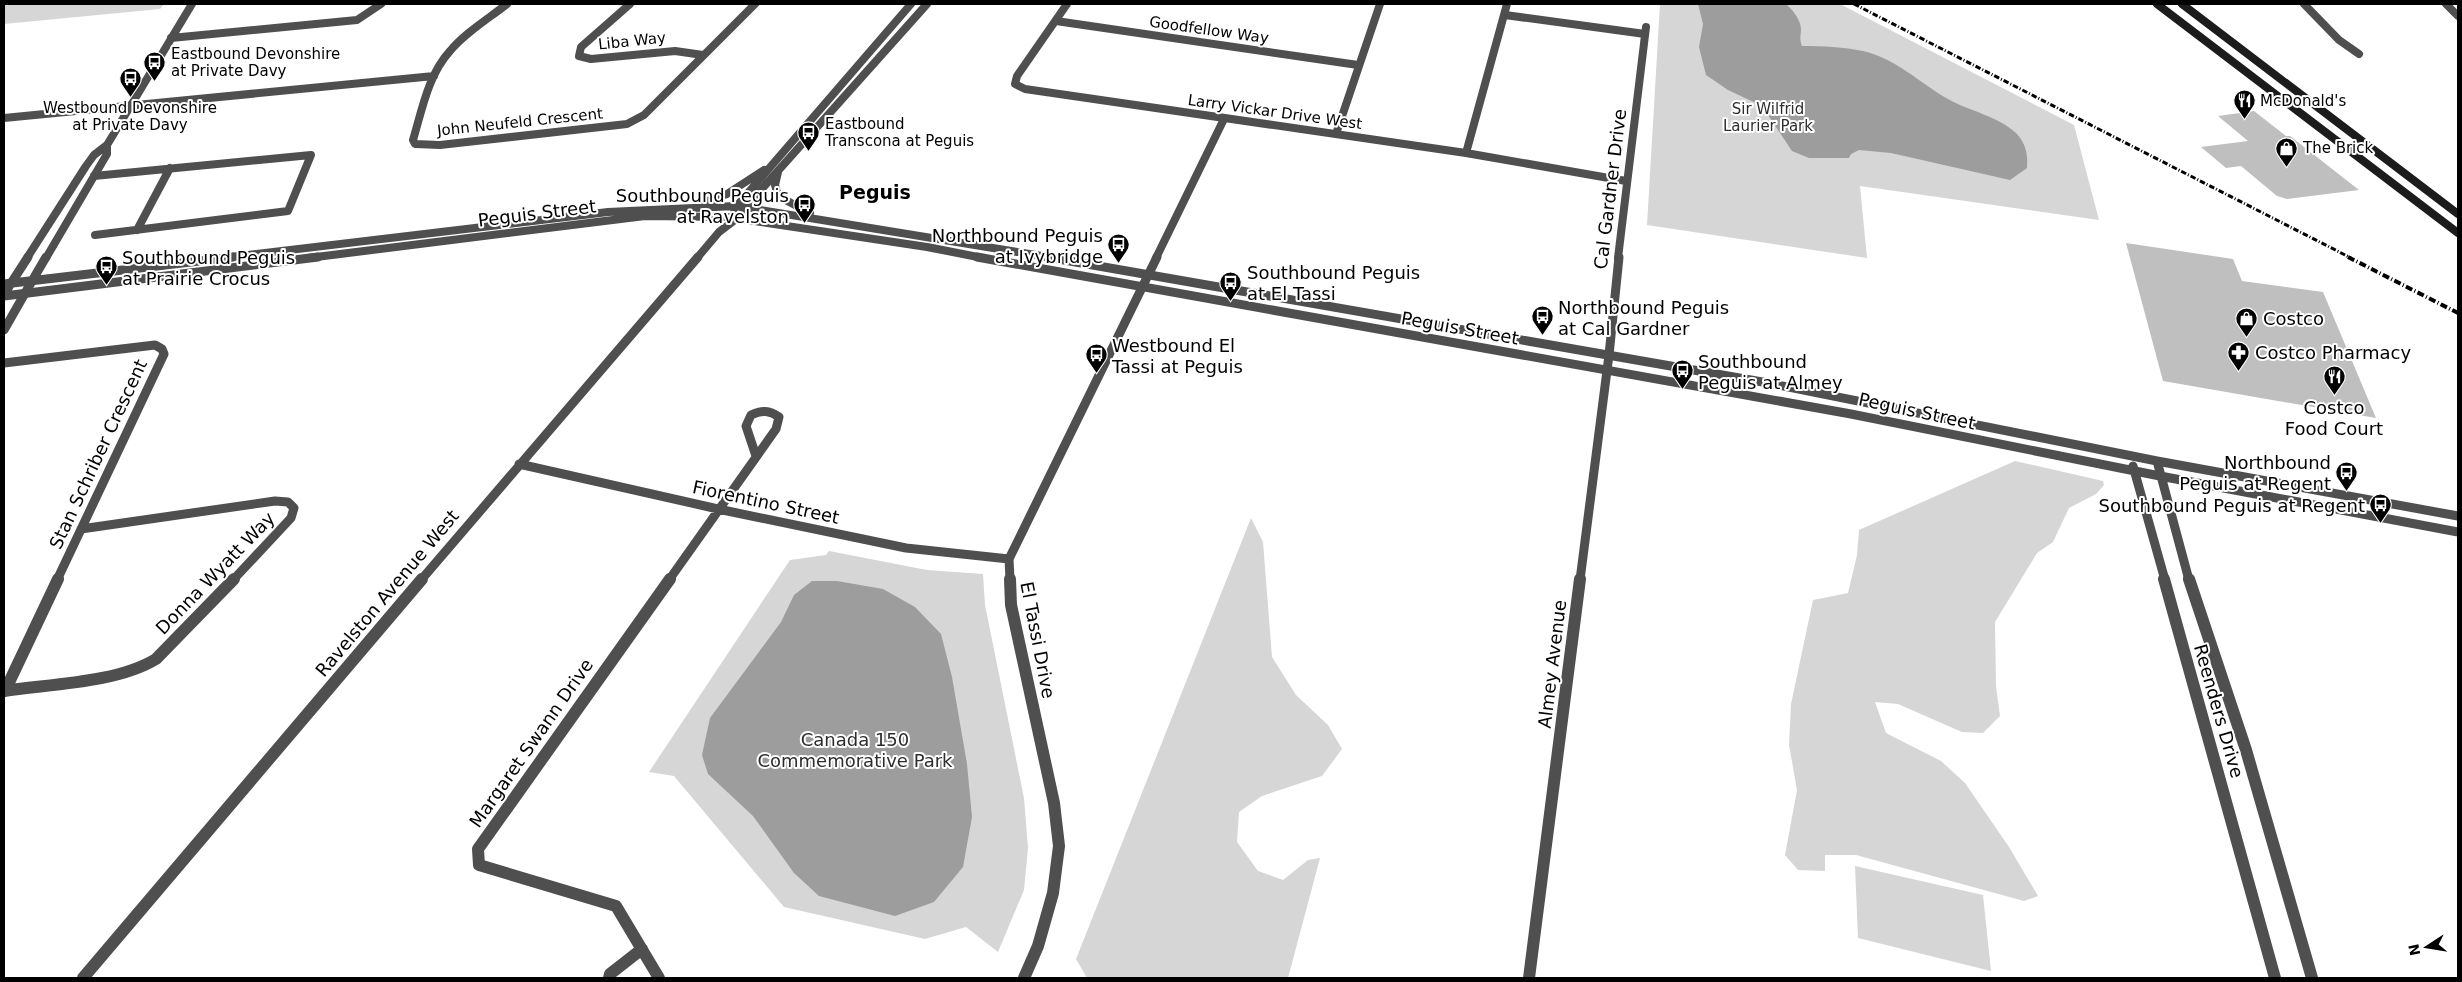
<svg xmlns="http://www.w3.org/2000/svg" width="2462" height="982" font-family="'DejaVu Sans',sans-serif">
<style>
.green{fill:#d6d6d6}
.water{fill:#9d9d9d}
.building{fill:#bfbfbf}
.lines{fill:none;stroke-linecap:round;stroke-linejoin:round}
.minor-far2{stroke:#4f4f4f;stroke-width:8}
.minor-far1{stroke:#4f4f4f;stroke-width:9}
.minor{stroke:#4f4f4f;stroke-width:12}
.tertiary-far2{stroke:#4f4f4f;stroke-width:8}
.tertiary-far1{stroke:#4f4f4f;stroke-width:9}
.tertiary{stroke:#4f4f4f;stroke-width:12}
.secondary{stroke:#1c1c1c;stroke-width:8}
.rail-far1{stroke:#000;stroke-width:3;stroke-dasharray:5.5 2 1 2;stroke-linecap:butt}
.rail{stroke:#000;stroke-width:4;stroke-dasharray:7 2.5 1 2.5;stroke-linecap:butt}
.labels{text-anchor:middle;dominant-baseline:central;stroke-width:4;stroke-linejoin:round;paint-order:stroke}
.far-street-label{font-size:15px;fill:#000;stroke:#fff}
.far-poi-label{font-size:15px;fill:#000;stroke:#fff;text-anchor:start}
.far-park-label{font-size:15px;fill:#2d2d2d;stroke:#fff}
.street-label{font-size:18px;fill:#000;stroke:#fff}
.poi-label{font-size:18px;fill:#000;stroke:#fff;text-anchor:start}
.park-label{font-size:18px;fill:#2d2d2d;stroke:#fff}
.neighbourhood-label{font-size:19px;font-weight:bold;fill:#000;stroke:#fff}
</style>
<rect width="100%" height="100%" fill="#fff"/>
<path class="green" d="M4,4H164L160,9L4,24Z
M1660,4H1840L2074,125L2099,220L1860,186L1867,258L1647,225Z
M2015,461L2103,481L2104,485L2096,494L2069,508L2053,542L2037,553L1995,622L1996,686L2000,716L1983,733L1962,732L1898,704L1875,702L1886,733L1941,761L1965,783L2009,847L2038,896L2024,901L1856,855H1825V871L1798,870L1785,855L1797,790L1789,745L1791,704L1813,600L1848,593L1857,555L1859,530Z
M1251,518L1263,542L1272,657L1296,695L1328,725L1342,749L1322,776L1262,796L1239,812L1237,842L1258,871L1283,880L1308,860L1320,858L1288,978H1087L1076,959Z
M829,551L927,570L983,574L985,605L1024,798L1028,848L1024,890L998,952L966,927L925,939L784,907L674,776L649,772L790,560L826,555Z
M1855,866L1983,895L1991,971L1858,938Z"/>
<path class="water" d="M1698,4H1786C1792,9 1801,20 1801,29C1801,36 1799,38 1802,46C1822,46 1844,47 1863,51C1895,58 1920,83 1948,99C1969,111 1998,116 2016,133C2026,143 2028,155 2027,168L2010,180L1891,153L1859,150L1851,154L1849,158H1809L1792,151L1762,106L1728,90L1706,75L1699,47L1703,24Z
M812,581H837L883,589L915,607L941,634L952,677L967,764L972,817L963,867L934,902L895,916L819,896L794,873L753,816L708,774L702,755L710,718L781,622L794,595Z"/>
<path class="building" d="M2254,111L2286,136H2290L2359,190L2287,199L2277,196L2241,166L2226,168L2201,147L2248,141L2218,116Z
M2126,243L2233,259L2242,281L2323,292L2376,418L2163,381Z"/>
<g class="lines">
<path class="minor-far2" d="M507,4C488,19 466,32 450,51C428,75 422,110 413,140L415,144L440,145L627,124L644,115L755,4
M630,4L581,47L579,56L591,59L675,51L703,55
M1067,4L1017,76L1015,84L1025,89L1466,153L1626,181
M2304,4L2339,40L2359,54
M2446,4L2458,16
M1505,15L1645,34
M1056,21L1358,65
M171,38L357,20L381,4
M4,118L434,76
M1336,134L1380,4
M1466,153L1507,4
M94,176L311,155L288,211L95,235
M137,230L170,168
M697,258L719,232L736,219
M1156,258L1224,119
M1618,258L1646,27"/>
<path class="minor-far1" d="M4,330L32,281
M4,363L155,345L162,349L164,354L57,580
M519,464L718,509L906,548L1009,559
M81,529L275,501L288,502L294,508L291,518L233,580
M421,580L698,257
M669,580L776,429L779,417C769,410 762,410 751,415L746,426L756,456
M1010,580L1009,559L1157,257
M1580,580L1609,355L1619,257"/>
<path class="minor" d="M1010,579L1011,605L1054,803L1059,846L1053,893L1038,946L1024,978
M4,691C50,684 117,683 156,659L234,579
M5,691L58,579
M83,978L422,579
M609,978L610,974L642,949
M659,978L616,906L479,865L478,849L670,579
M1529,978L1580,579"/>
<path class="tertiary-far2" d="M778,172L775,185L778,196L810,213
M702,203L727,194L764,170
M734,209L911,4
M743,210L927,4
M27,258L86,166L94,155L107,145L192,4
M46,258L107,154V145
M222,258L608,212L736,206L1054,258
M308,258L645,216L727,217L927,247L983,258"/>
<path class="tertiary-far1" d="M977,257L1851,414L2160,476L2458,532
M1047,257L1768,383L2157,461L2458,516
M32,281L46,257
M4,284L233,257
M8,288L28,257
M4,296L318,257
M2157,461L2189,580
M2133,466L2165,580"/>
<path class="tertiary" d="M2164,579L2275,978
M2189,579L2246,750L2312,978"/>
<path class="secondary" d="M2157,4L2458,233
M2182,4L2458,214"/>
<path class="rail-far1" d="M1854,4L2351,258"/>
<path class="rail" d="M2348,257L2458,313"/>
</g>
<defs>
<symbol id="bus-pin" viewBox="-11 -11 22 30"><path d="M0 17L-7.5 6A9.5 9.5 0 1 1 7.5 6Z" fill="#000" stroke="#fff"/><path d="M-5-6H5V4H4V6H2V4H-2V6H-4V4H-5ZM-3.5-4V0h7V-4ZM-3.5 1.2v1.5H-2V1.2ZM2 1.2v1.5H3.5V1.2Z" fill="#fff"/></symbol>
<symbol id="restaurant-pin" viewBox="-11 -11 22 30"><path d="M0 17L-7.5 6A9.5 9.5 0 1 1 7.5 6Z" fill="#000" stroke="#fff"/><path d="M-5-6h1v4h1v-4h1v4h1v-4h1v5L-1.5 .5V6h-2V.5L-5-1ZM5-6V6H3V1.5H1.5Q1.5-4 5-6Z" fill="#fff"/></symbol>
<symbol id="shop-pin" viewBox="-11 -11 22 30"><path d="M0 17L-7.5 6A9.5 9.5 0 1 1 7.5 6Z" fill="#000" stroke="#fff"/><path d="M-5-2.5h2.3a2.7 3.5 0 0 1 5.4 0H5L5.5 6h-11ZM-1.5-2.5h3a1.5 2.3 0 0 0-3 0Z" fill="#fff"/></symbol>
<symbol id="pharmacy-pin" viewBox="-11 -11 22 30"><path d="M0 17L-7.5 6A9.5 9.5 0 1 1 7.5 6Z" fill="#000" stroke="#fff"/><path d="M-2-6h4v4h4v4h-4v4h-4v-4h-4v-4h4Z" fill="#fff"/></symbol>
</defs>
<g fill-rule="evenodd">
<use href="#bus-pin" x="142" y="50" width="25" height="34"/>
<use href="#bus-pin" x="118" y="66" width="25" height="34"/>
<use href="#restaurant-pin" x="2232" y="88" width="25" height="34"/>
<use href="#bus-pin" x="796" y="120" width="25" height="34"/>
<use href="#shop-pin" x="2274" y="136" width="25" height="34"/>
<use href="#bus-pin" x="792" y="192" width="25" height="34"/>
<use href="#bus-pin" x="1106" y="232" width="25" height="34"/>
<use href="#bus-pin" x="94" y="254" width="25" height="34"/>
<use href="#bus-pin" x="1218" y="270" width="25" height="34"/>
<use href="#bus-pin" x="1530" y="304" width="25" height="34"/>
<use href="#shop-pin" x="2234" y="306" width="25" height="34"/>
<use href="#pharmacy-pin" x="2226" y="340" width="25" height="34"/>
<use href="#bus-pin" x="1084" y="342" width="25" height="34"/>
<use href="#bus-pin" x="1670" y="358" width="25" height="34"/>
<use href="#restaurant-pin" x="2322" y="364" width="25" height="34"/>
<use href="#bus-pin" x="2334" y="460" width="25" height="34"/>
<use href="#bus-pin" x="2368" y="492" width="25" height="34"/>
</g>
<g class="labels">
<g class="far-street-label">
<text transform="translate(1209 30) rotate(8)">Goodfellow Way</text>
<text transform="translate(632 41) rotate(-6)">Liba Way</text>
<text transform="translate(1275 112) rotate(8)">Larry Vickar Drive West</text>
<text transform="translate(520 122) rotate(-6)">John Neufeld Crescent</text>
</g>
<g class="far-poi-label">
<text x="171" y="54">Eastbound Devonshire<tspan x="171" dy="17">at Private Davy</tspan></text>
<text x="2260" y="101">McDonald's</text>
<text x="130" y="108" text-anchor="middle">Westbound Devonshire<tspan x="130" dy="17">at Private Davy</tspan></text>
<text x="825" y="124">Eastbound<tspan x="825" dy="17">Transcona at Peguis</tspan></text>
<text x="2303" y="148">The Brick</text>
</g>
<g class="far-park-label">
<text x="1768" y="109">Sir Wilfrid<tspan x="1768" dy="17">Laurier Park</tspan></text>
</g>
<g class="street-label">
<text transform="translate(1610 189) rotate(-83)">Cal Gardner Drive</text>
<text transform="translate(537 213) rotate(-7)">Peguis Street</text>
<text transform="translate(1460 328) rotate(10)">Peguis Street</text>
<text transform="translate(1917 411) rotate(12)">Peguis Street</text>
<text transform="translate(98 454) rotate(-65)">Stan Schriber Crescent</text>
<text transform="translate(766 502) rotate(12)">Fiorentino Street</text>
<text transform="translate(215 573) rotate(-46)">Donna Wyatt Way</text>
<text transform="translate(387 593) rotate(-50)">Ravelston Avenue West</text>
<text transform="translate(1038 640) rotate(79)">El Tassi Drive</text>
<text transform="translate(1552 664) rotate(-83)">Almey Avenue</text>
<text transform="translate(2219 711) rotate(74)">Reenders Drive</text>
<text transform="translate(531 743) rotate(-55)">Margaret Swann Drive</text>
</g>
<g class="poi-label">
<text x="789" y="195" text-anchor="end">Southbound Peguis<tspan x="789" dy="21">at Ravelston</tspan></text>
<text x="1103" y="235" text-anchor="end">Northbound Peguis<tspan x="1103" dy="21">at Ivybridge</tspan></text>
<text x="122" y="257">Southbound Peguis<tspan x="122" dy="21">at Prairie Crocus</tspan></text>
<text x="1247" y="272">Southbound Peguis<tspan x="1247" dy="21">at El Tassi</tspan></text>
<text x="1558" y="307">Northbound Peguis<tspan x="1558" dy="21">at Cal Gardner</tspan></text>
<text x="2263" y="318">Costco</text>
<text x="1112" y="345">Westbound El<tspan x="1112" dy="21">Tassi at Peguis</tspan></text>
<text x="2255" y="352">Costco Pharmacy</text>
<text x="1698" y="361">Southbound<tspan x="1698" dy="21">Peguis at Almey</tspan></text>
<text x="2334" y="407" text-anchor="middle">Costco<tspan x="2334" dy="21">Food Court</tspan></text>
<text x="2331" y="462" text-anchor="end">Northbound<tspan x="2331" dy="21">Peguis at Regent</tspan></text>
<text x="2365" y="505" text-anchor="end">Southbound Peguis at Regent</text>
</g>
<g class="park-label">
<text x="855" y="739">Canada 150<tspan x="855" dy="21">Commemorative Park</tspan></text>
</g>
<g class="neighbourhood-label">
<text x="875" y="192">Peguis</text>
</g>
</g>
<rect width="2462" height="982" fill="none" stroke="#000000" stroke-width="10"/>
<g transform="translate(2427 947) rotate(258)" stroke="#ffffff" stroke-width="4" paint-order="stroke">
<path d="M0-4L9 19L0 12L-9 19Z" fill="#000000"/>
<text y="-8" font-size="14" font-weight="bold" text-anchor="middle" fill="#000000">N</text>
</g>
</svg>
